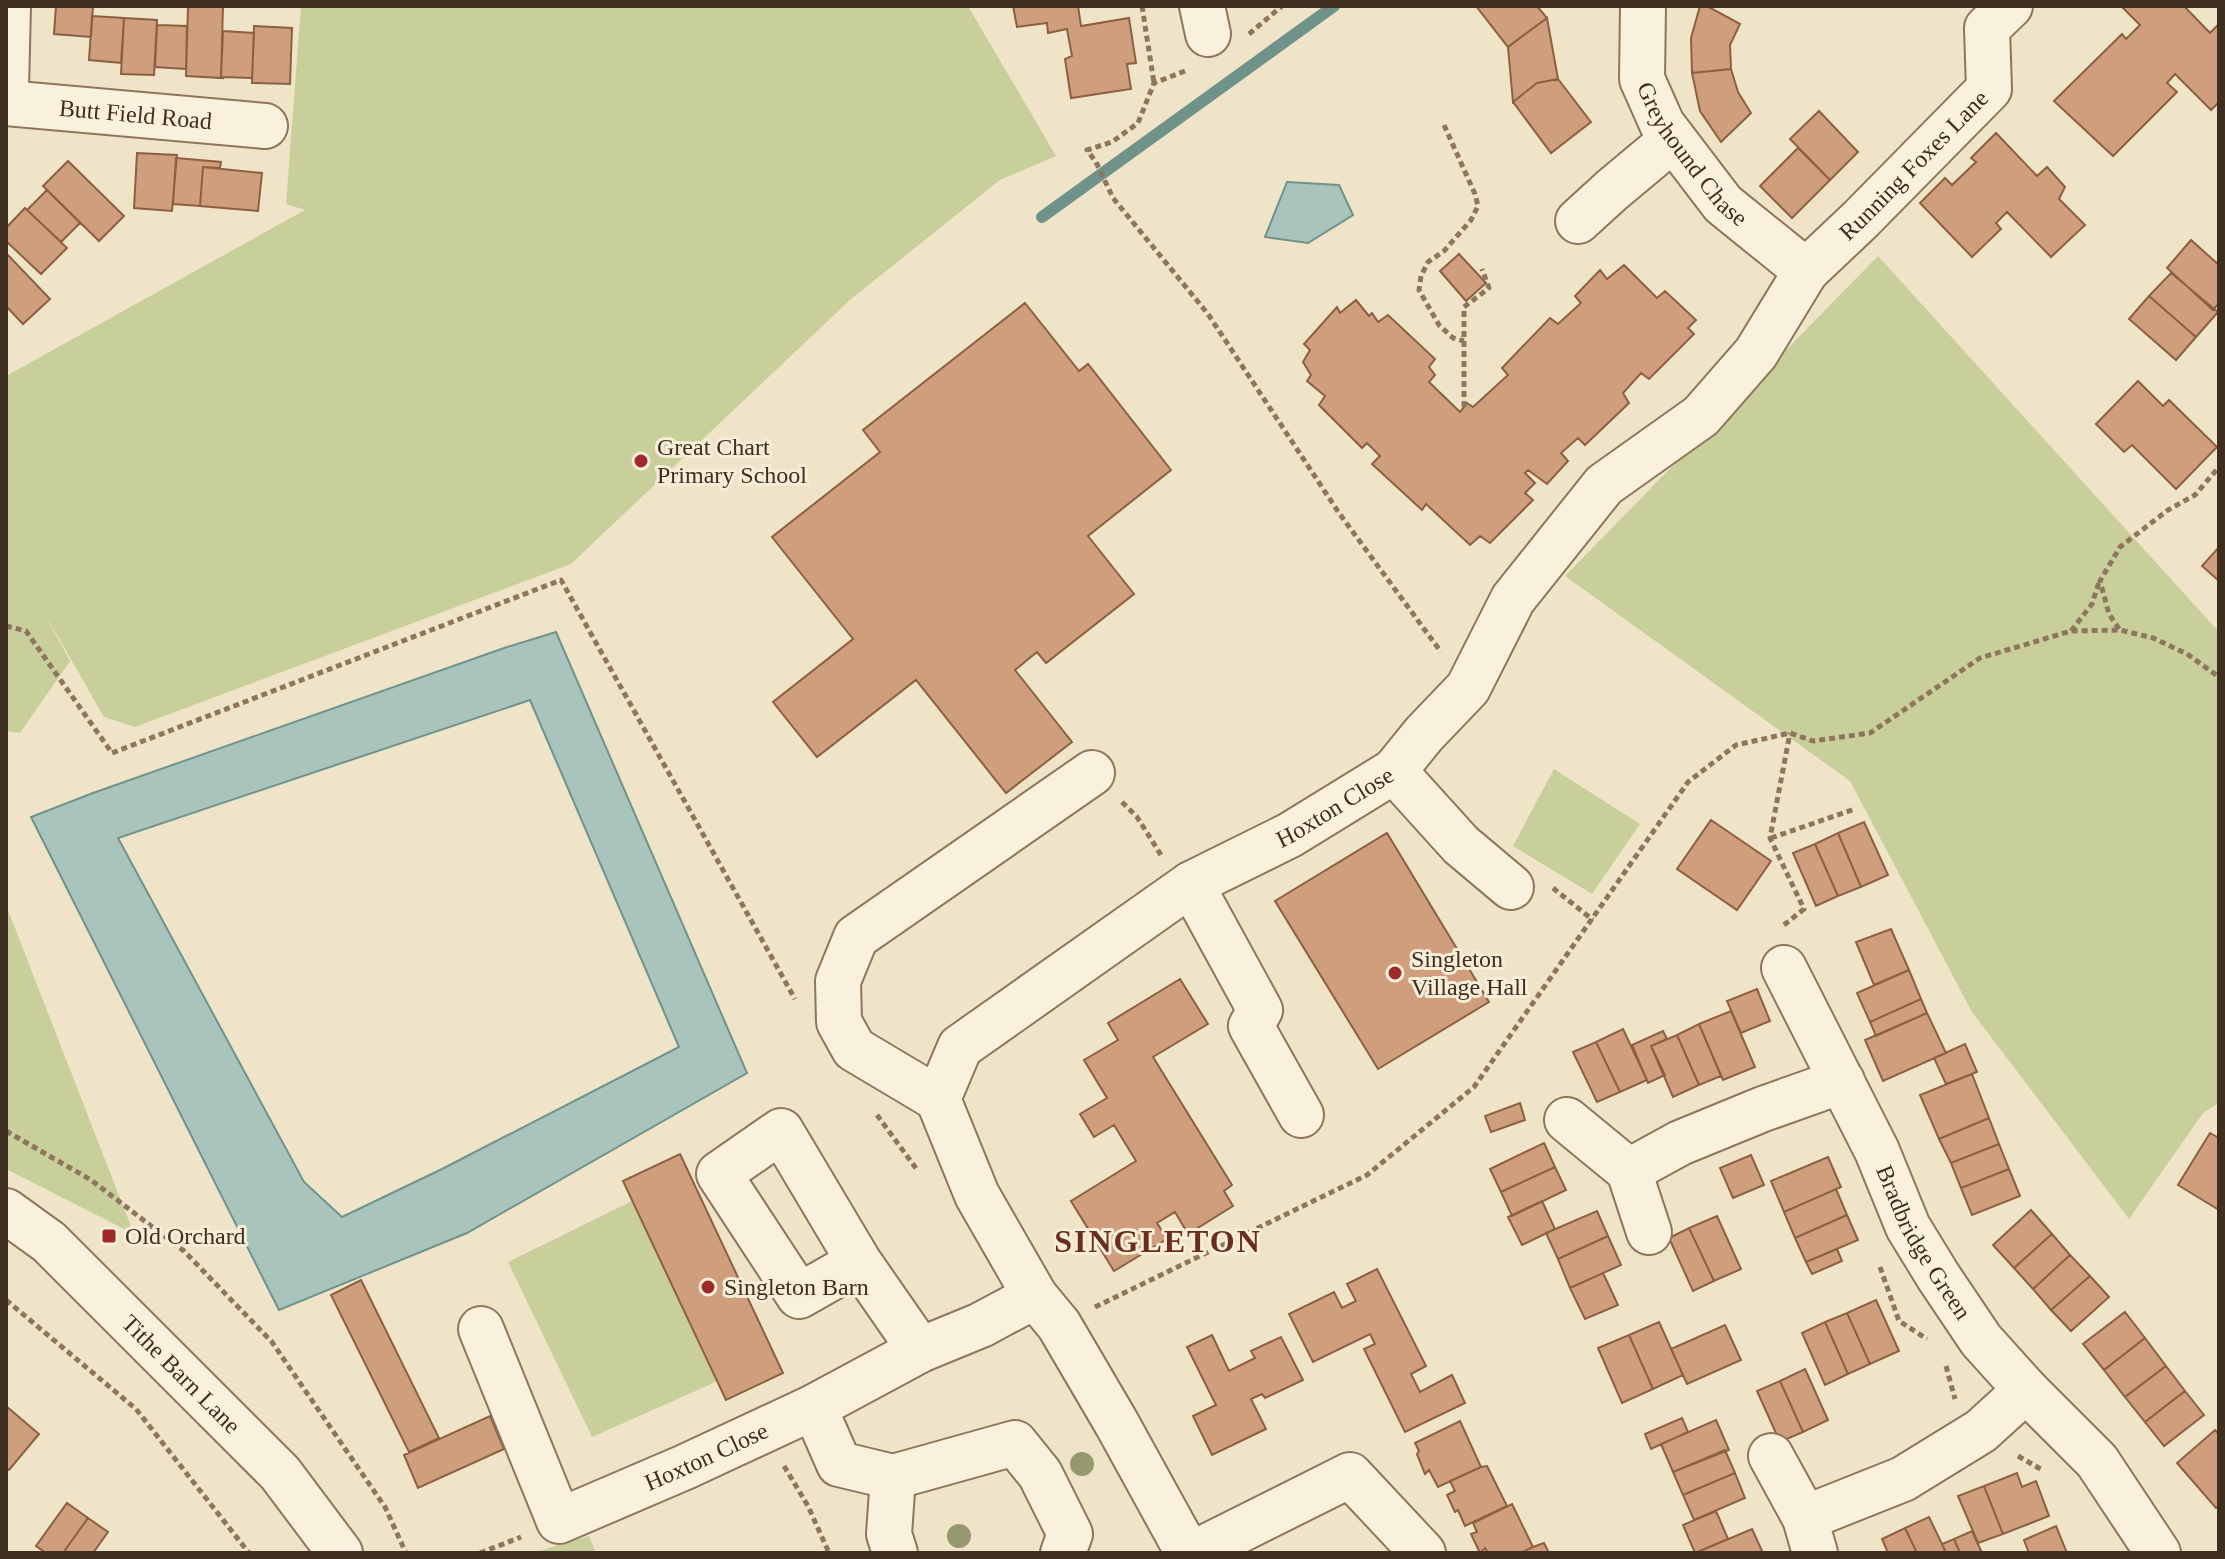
<svg xmlns="http://www.w3.org/2000/svg" width="2225" height="1559" font-family="'Times New Roman',serif">
<style>
.green{fill:#c9cf9b}
.water{fill:#a9c4bc;stroke:#6f938a;stroke-width:2;fill-rule:evenodd}
.lines{fill:none;stroke-linecap:round;stroke-linejoin:round}
.stream{stroke:#6f938a;stroke-width:12}
.building{fill:#cf9f7d;stroke:#8d5f41;stroke-width:2}
.minor-casing{stroke:#8d765c;stroke-width:48}
.path{stroke:#8d765c;stroke-width:5;stroke-dasharray:6 4;stroke-linecap:butt}
.minor{stroke:#faf1dc;stroke-width:44}
.tree{fill:#96986f}
.poi-dot{fill:#9e2a2b;stroke:#f7eed8;stroke-width:3}
.labels{text-anchor:middle;dominant-baseline:central;stroke-width:6;stroke-linejoin:round;paint-order:stroke}
.street-label{font-size:24px;fill:#3d2e20;stroke:#f7eed8}
.poi-label{font-size:24px;fill:#3d2e20;stroke:#f7eed8;text-anchor:start}
.district-label{font-size:32px;font-weight:bold;letter-spacing:2px;fill:#6b2e1e;stroke:#f7eed8}
</style>
<rect width="100%" height="100%" fill="#f0e4c8"/>
<path class="green" d="M301,6H968L1056,156L1000,180L851,299L571,564L135,727L104,717L42,609L70,661L20,733L6,731V376L305,210L286,204Z
M1878,256L2219,632V1103L2203,1113L2129,1219L1972,1012L1850,781L1565,576Z
M1554,769L1640,824L1592,894L1513,846Z
M6,905L134,1234L6,1169Z
M632,1201L718,1381L592,1437L508,1262Z
M589,1536L596,1553H533Z"/>
<path class="water" d="M1287,182L1339,185L1353,215L1308,243L1265,237Z
M556,632L747,1073L467,1233L279,1310L31,817L93,793L507,647ZM530,700L679,1047L442,1169L342,1217L304,1182L118,838Z"/>
<g class="lines">
<path class="stream" d="M1042,217L1334,6"/>
</g>
<path class="building" d="M56,6H93L91,37L54,34Z
M188,6H223L221,77L222,78L186,76Z
M1013,6H1078L1081,26L1129,18L1136,63L1127,64L1131,89L1071,98L1065,59L1072,56L1067,29L1048,33L1047,23L1017,27Z
M1476,6H1537L1547,18L1508,47Z
M1700,6H1707L1740,24L1730,45L1731,69L1692,73L1691,38Z
M2121,6H2184L2210,33L2219,24V102L2211,110L2175,74L2167,83L2177,92L2113,156L2054,101L2122,34L2126,39L2140,25Z
M92,16L124,18L121,63L89,60Z
M124,18L157,20L154,75L121,74Z
M1547,18L1558,79L1537,83L1513,102L1508,47Z
M157,25L187,26L186,69L155,67Z
M254,26L292,28L290,84L252,83Z
M223,31L254,33L252,78L221,77Z
M1731,69L1738,92L1751,113L1721,142L1700,111L1692,73Z
M1558,79L1591,122L1551,153L1513,102L1537,83Z
M1819,111L1858,152L1830,180L1790,139Z
M1996,133L2037,176L2047,167L2065,187L2059,199L2085,225L2051,257L2007,212L1996,223L2001,229L1972,257L1920,203L1945,178L1952,185L1976,162L1971,158Z
M1798,148L1830,180L1792,218L1760,186Z
M137,153L177,155L172,211L134,208Z
M176,158L221,162L220,168L203,167L200,206L173,204Z
M68,161L124,216L99,241L43,186Z
M203,167L262,173L258,211L200,206Z
M47,190L80,223L61,242L27,210Z
M25,208L67,248L41,274L6,241V228Z
M2191,240L2219,265V303L2213,310L2167,268Z
M6,253L50,299L23,324L6,306Z
M1459,254L1486,283L1466,301L1440,271Z
M1624,265L1657,298L1665,291L1696,320L1688,328L1694,334L1649,379L1641,373L1623,393L1629,403L1585,445L1578,438L1561,453L1568,461L1547,484L1528,470L1525,473L1535,483L1525,493L1533,500L1490,543L1480,536L1470,545L1426,504L1422,510L1372,464L1380,456L1367,443L1362,448L1319,405L1325,396L1307,381L1311,375L1303,362L1310,350L1304,344L1337,307L1340,313L1356,300L1369,316L1372,313L1378,322L1388,315L1435,359L1429,367L1435,375L1429,382L1460,412L1467,403L1473,407L1508,375L1502,368L1550,318L1558,324L1581,303L1575,296L1600,270L1607,279Z
M2171,273L2218,312L2196,337L2149,296Z
M2149,296L2196,337L2176,360L2129,319Z
M1025,303L1079,371L1088,364L1171,470L1088,536L1134,594L1046,663L1037,652L1015,670L1072,742L1006,793L916,680L817,757L773,702L853,639L772,537L880,452L863,430Z
M2138,381L2163,406L2169,400L2217,447L2176,489L2132,445L2124,452L2096,424Z
M2219,547V581L2202,566Z
M1711,820L1771,861L1737,910L1677,869Z
M1864,822L1888,875L1861,887L1838,833Z
M1387,833L1489,1002L1378,1069L1275,901Z
M1838,833L1861,887L1838,896L1815,844Z
M1815,844L1838,896L1816,906L1793,853Z
M1891,929L1909,970L1874,985L1856,942Z
M1909,970L1921,999L1870,1022L1857,993Z
M1180,979L1208,1024L1153,1057L1232,1185L1224,1191L1233,1206L1188,1234L1175,1212L1157,1223L1167,1239L1114,1271L1071,1201L1136,1161L1114,1125L1094,1137L1080,1114L1107,1098L1084,1060L1118,1040L1108,1023Z
M1757,989L1770,1021L1741,1033L1727,1001Z
M1921,999L1927,1013L1876,1036L1870,1022Z
M1731,1011L1755,1067L1723,1080L1699,1024Z
M1927,1013L1946,1053L1883,1081L1865,1040Z
M1699,1024L1721,1076L1699,1085L1677,1035Z
M1623,1029L1647,1080L1620,1092L1596,1042Z
M1663,1031L1667,1039L1651,1046L1665,1075L1648,1083L1632,1045Z
M1677,1035L1699,1085L1673,1097L1651,1046Z
M1596,1042L1620,1092L1597,1102L1573,1052Z
M1965,1044L1977,1072L1946,1084L1934,1058Z
M1972,1074L1989,1118L1939,1139L1920,1095Z
M1520,1103L1525,1120L1491,1132L1485,1116Z
M1989,1118L1999,1144L1951,1163L1939,1139Z
M2210,1133L2219,1138V1210L2178,1185Z
M1544,1143L1555,1167L1501,1192L1490,1169Z
M1999,1144L2009,1169L1961,1188L1951,1163Z
M680,1154L783,1373L726,1400L623,1181Z
M1751,1155L1764,1185L1733,1198L1720,1168Z
M1828,1157L1841,1187L1784,1212L1771,1181Z
M1555,1167L1566,1190L1512,1216L1501,1192Z
M2009,1169L2020,1196L1972,1215L1961,1188Z
M1836,1189L1847,1215L1795,1238L1784,1212Z
M1542,1201L1555,1229L1522,1245L1508,1217Z
M2031,1210L2052,1234L2014,1268L1993,1245Z
M1597,1211L1608,1236L1558,1259L1546,1233Z
M1847,1215L1858,1240L1806,1262L1795,1238Z
M1717,1216L1741,1269L1714,1281L1689,1228Z
M1689,1228L1714,1281L1693,1291L1669,1238Z
M2052,1234L2070,1255L2033,1289L2014,1268Z
M1608,1236L1621,1265L1570,1288L1558,1259Z
M1837,1249L1842,1261L1812,1274L1806,1262Z
M2070,1255L2090,1276L2051,1310L2033,1289Z
M1377,1269L1426,1366L1411,1374L1420,1392L1452,1375L1465,1403L1405,1432L1364,1349L1375,1344L1370,1334L1313,1362L1289,1314L1334,1292L1342,1308L1356,1301L1347,1284Z
M1603,1273L1618,1305L1585,1319L1570,1288Z
M2090,1276L2109,1297L2071,1331L2051,1310Z
M361,1280L439,1438L409,1452L331,1295Z
M1876,1300L1899,1351L1870,1364L1847,1313Z
M2125,1312L2145,1338L2104,1370L2083,1344Z
M1847,1313L1870,1364L1848,1374L1825,1322Z
M1659,1322L1683,1375L1653,1389L1629,1335Z
M1825,1322L1848,1374L1825,1385L1802,1333Z
M1725,1325L1741,1360L1687,1384L1671,1349Z
M1212,1335L1229,1371L1255,1358L1251,1351L1281,1337L1303,1380L1265,1398L1262,1394L1251,1399L1266,1429L1212,1455L1193,1416L1216,1405L1187,1347Z
M1629,1335L1653,1389L1622,1403L1598,1348Z
M2145,1338L2166,1366L2125,1397L2104,1370Z
M2166,1366L2185,1391L2145,1422L2125,1397Z
M1805,1369L1828,1420L1803,1432L1780,1381Z
M1780,1381L1803,1432L1780,1442L1757,1391Z
M2185,1391L2204,1415L2164,1446L2145,1422Z
M6,1406L39,1434L9,1470L6,1468Z
M490,1416L504,1449L418,1488L404,1455Z
M1682,1418L1688,1432L1651,1449L1645,1434Z
M1716,1420L1729,1450L1673,1472L1661,1444Z
M1460,1421L1481,1467L1438,1487L1429,1470L1425,1474L1417,1454L1419,1451L1415,1443Z
M2215,1430L2219,1434V1506L2216,1508L2177,1463Z
M1725,1450L1735,1473L1683,1495L1673,1472Z
M1487,1466L1507,1506L1465,1526L1458,1510L1455,1512L1447,1495L1455,1491L1450,1481L1481,1467Z
M1735,1473L1745,1498L1694,1520L1683,1495Z
M2017,1473L2022,1487L2036,1481L2049,1516L2003,1534L1984,1486Z
M1984,1486L2003,1534L1978,1543L1958,1496Z
M67,1503L88,1518L63,1553H46L36,1546Z
M1512,1504L1533,1547L1520,1553H1488L1485,1548L1480,1553L1471,1534L1477,1532L1473,1523Z
M1716,1511L1728,1539L1695,1553L1683,1525Z
M1929,1517L1942,1544L1946,1553H1917L1905,1528Z
M88,1518L108,1532L93,1553H63Z
M2056,1526L2067,1553H2029L2024,1540Z
M1905,1528L1917,1553H1888L1882,1539Z
M1752,1529L1763,1553H1700V1551Z
M1972,1531L1982,1553H1960L1954,1539Z
M1954,1539L1960,1553H1946L1942,1544Z
M1544,1543L1549,1553H1520L1533,1547Z"/>
<g class="lines">
<defs>
<g id="minor">
<path d="M1202,6L1208,34"/>
<path id="s1" d="M1643,6L1642,79L1662,124L1723,204L1806,271"/>
<path d="M6,89L8,6"/>
<path id="s2" d="M6,103L265,126"/>
<path d="M1578,221L1612,190L1673,139"/>
<path d="M1394,771L1461,845L1511,887"/>
<path d="M1191,884L1260,1010L1251,1026L1301,1115"/>
<path id="s3" d="M1784,968L1877,1151L1908,1227L1938,1276L1981,1340L2026,1390L2097,1461L2158,1553"/>
<path d="M938,1099L854,1049L839,1022L838,981L856,937L1092,773"/>
<path d="M1567,1120L1629,1171L1649,1232"/>
<path d="M1629,1171L1680,1143L1763,1109L1842,1081"/>
<path id="s4" d="M6,1211L49,1242L280,1473L340,1553"/>
<path d="M859,1262L799,1296L719,1174L781,1131L859,1262L920,1350"/>
<path id="s5" d="M481,1329L559,1521L685,1467L814,1407L920,1350L981,1325L1035,1296"/>
<path d="M814,1407L839,1464L893,1477"/>
<path d="M1771,1456L1805,1518"/>
<path d="M895,1553L889,1534L893,1477L1015,1443L1040,1474L1070,1534L1063,1553"/>
<path id="s6" d="M1188,1553L1117,1424L1059,1325L1035,1296L977,1195L938,1099L960,1047L1191,884L1290,835L1394,771L1424,734L1468,688L1513,599L1604,485L1701,416L1756,353L1806,271L1860,220L1989,89L1987,28L2010,6"/>
<path d="M1194,1553L1350,1475L1423,1553"/>
<path d="M1815,1553L1805,1518L1903,1479L1981,1431L2026,1390"/>
</g>
</defs>
<use href="#minor" class="minor-casing"/>
<path class="path" d="M1142,6L1154,83
M1249,34L1282,6
M1185,71L1154,83L1138,123L1112,142L1087,150L1096,162L1113,198L1208,314L1339,513L1441,652
M1444,125L1475,194L1478,206L1471,220L1444,251L1428,262L1421,276L1419,290L1439,325L1453,338L1464,341
M1464,407V307L1489,288L1482,269
M6,626L26,631L112,753L561,580L795,999
M2119,629L2109,614L2100,581L2120,547L2168,510L2195,495L2219,467
M2071,631L2092,604L2099,582
M1122,802L1137,817L1161,855
M1771,838L1855,809
M1553,888L1593,920
M1784,925L1804,909L1770,838L1790,733
M877,1115L918,1171
M6,1131L91,1180L184,1251L272,1342L385,1507L406,1553
M1880,1267L1899,1321L1927,1339
M6,1300L136,1409L249,1553
M1095,1307L1367,1175L1474,1087L1688,782L1736,745L1790,733L1813,741L1870,733L1980,658L2071,631L2120,630L2153,638L2187,654L2219,677
M1946,1366L1955,1399
M2018,1456L2044,1471
M784,1466L808,1506L829,1553
M480,1553L521,1537"/>
<use href="#minor" class="minor"/>
</g>
<g class="tree">
<circle cx="1082" cy="1464" r="12"/>
<circle cx="959" cy="1536" r="12"/>
</g>
<g class="poi-dot">
<circle cx="641" cy="461" r="8"/>
<circle cx="1395" cy="973" r="8"/>
<rect x="101" y="1228" width="16" height="16" rx="4"/>
<circle cx="708" cy="1287" r="8"/>
</g>
<g class="labels">
<g class="street-label">
<text stroke="none"><textPath href="#s2" startOffset="130">Butt Field Road</textPath></text>
<text stroke="none"><textPath href="#s1" startOffset="164">Greyhound Chase</textPath></text>
<text stroke="none"><textPath href="#s6" startOffset="1898">Running Foxes Lane</textPath></text>
<text stroke="none"><textPath href="#s6" startOffset="1022">Hoxton Close</textPath></text>
<text stroke="none"><textPath href="#s3" startOffset="308">Bradbridge Green</textPath></text>
<text stroke="none"><textPath href="#s4" startOffset="240">Tithe Barn Lane</textPath></text>
<text stroke="none"><textPath href="#s5" startOffset="368">Hoxton Close</textPath></text>
</g>
<g class="poi-label">
<text x="657" y="447">Great Chart<tspan x="657" dy="28">Primary School</tspan></text>
<text x="1411" y="959">Singleton<tspan x="1411" dy="28">Village Hall</tspan></text>
<text x="125" y="1236">Old Orchard</text>
<text x="724" y="1287">Singleton Barn</text>
</g>
<g class="district-label">
<text x="1158" y="1241">SINGLETON</text>
</g>
</g>
<rect width="2225" height="1559" fill="none" stroke="#3d2e20" stroke-width="16"/>
</svg>
